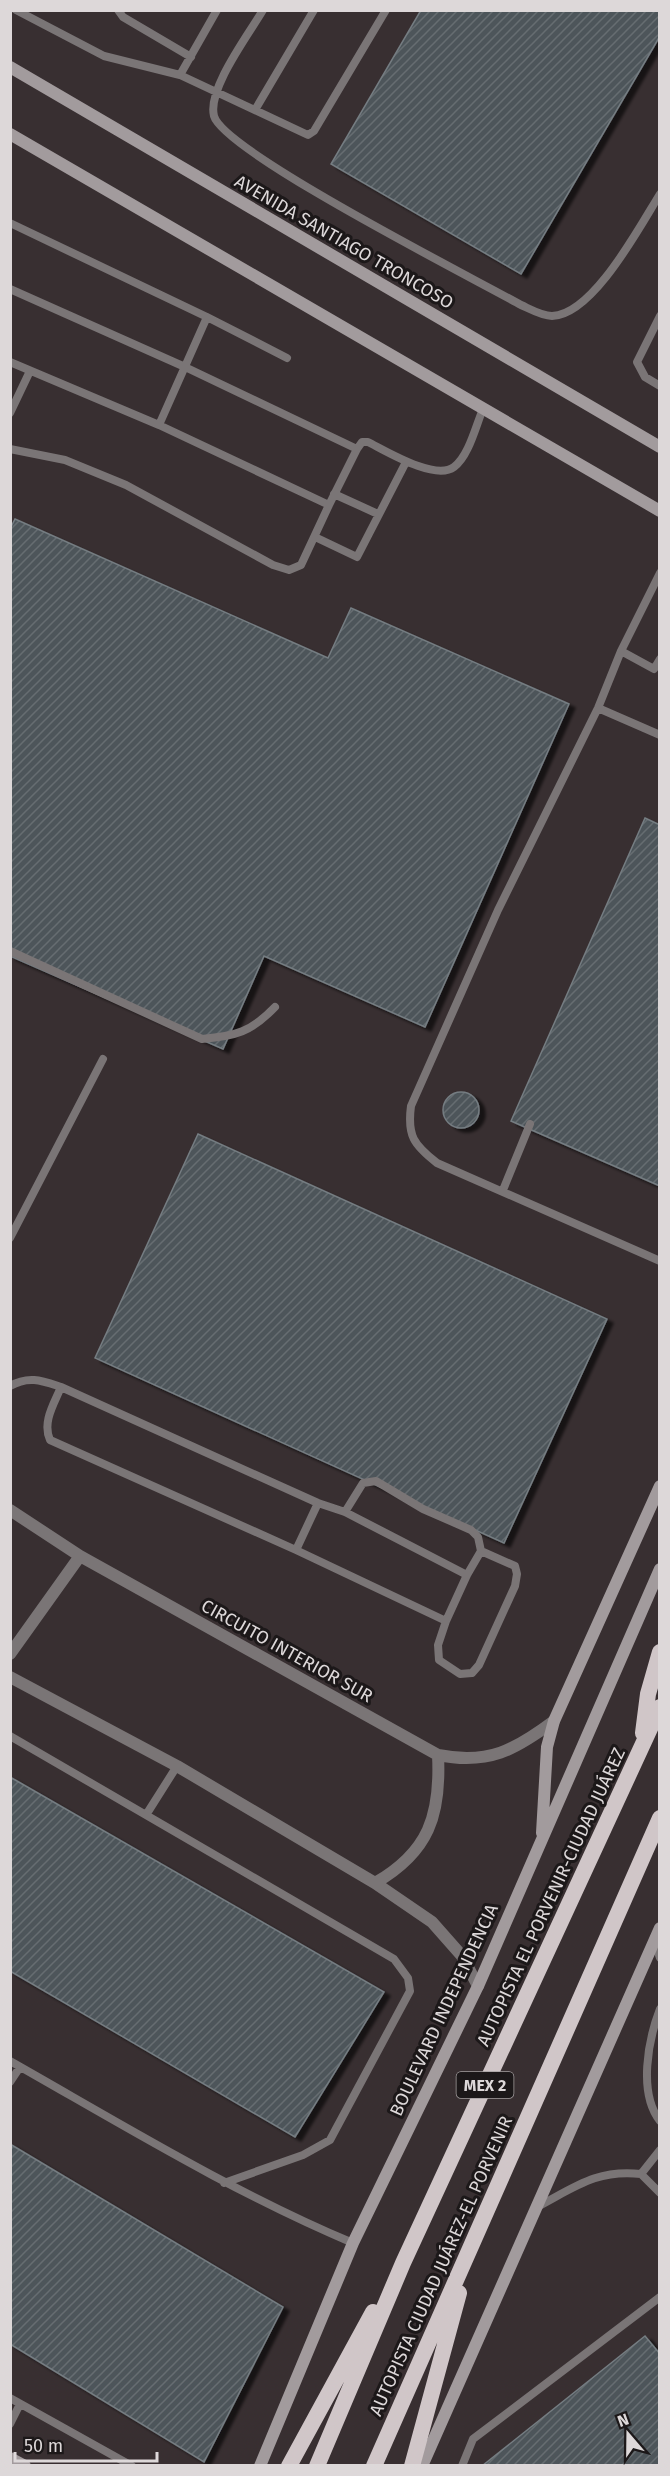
<svg xmlns="http://www.w3.org/2000/svg" width="670" height="2476" font-family="'Fira Sans',sans-serif">
<style>
.building{fill:url(#building-hatch);stroke:#757d82;stroke-width:1.5;filter:url(#shadow)}
.lines{fill:none;stroke-linecap:round;stroke-linejoin:round}
.service{stroke:#7a7576;stroke-width:8}
.minor{stroke:#7a7576;stroke-width:12}
.secondary{stroke:#a29b9d;stroke-width:12}
.trunk{stroke:#d0c6c8;stroke-width:16}
.labels{text-anchor:middle;dominant-baseline:central;stroke-width:6;stroke-linejoin:round;paint-order:stroke}
.shield{fill:#1c1819;stroke:#a39e9f;stroke-width:1.5}
.shield-label{font-size:16px;font-weight:bold;fill:#ddd8d9}
.street-label{font-size:18px;fill:#ddd8d9;stroke:#1c1819}
</style>
<defs>
<pattern id="building-hatch" width="6" height="6" patternUnits="userSpaceOnUse" patternTransform="scale(1.5)"><rect width="6" height="6" fill="#4d555a"/><path d="M-1 1l2-2M0 6l6-6M5 7l2-2" fill="none" stroke="#666d71"/></pattern>
<filter id="shadow"><feDropShadow dx="6" dy="4" stdDeviation="1.5" flood-color="#0009"/></filter>
</defs>
<rect width="100%" height="100%" fill="#382f31"/>
<path class="building" d="M421,10H660V36L521,274L331,164Z
M15,519L328,658L351,608L569,704L425,1027L264,956L223,1049L10,956V529Z
M645,818L660,825V1186L511,1121Z
M443 1110a18 18 0 1 1 36 0a18 18 0 1 1-36 0Z
M198,1134L607,1319L504,1543L95,1358Z
M10,1777L384,1992L295,2137L10,1971Z
M10,2144L283,2307L204,2462L10,2344Z
M645,2336L660,2354V2466H482Z"/>
<g class="lines">
<path class="service" d="M16,10L104,56L180,75
M118,10L123,17L191,57
M217,10L180,75L308,135L314,131L386,10
M263,10C249,34 207,89 214,116C224,152 475,279 521,305C530,309 542,316 552,316C593,315 640,226 660,194
M255,110L314,10
M10,223L207,317
M10,289L185,367L357,449L329,505L159,425L207,317L287,358
M660,316L637,362L645,377L660,386
M10,362L159,425
M10,413L30,371
M10,449L65,460L126,485L273,565L289,570L301,565L329,505
M357,449L362,442H368C386,451 435,481 454,467C469,456 476,425 483,409
M334,494L378,514
M315,537L357,557L406,462
M660,573L621,651L598,708L498,910L411,1106C407,1136 414,1145 437,1163L660,1261
M621,651L654,669L660,659
M598,708L660,735
M10,951L202,1039C236,1036 251,1032 275,1007
M503,1190L530,1124
M10,1238L103,1059
M10,1386C29,1375 43,1381 61,1387L318,1503L345,1512L467,1575L481,1551L515,1566L517,1574L515,1586L479,1665L472,1673L460,1674L439,1660L438,1645L446,1621L296,1550L50,1440C42,1422 54,1404 61,1387
M345,1512L363,1483L376,1481L423,1509L471,1530L478,1537L481,1551
M296,1550L318,1503
M446,1621L467,1575
M10,1736L394,1959L408,1978L410,1991L330,2140L303,2155L224,2183
M146,1815L177,1766
M654,1941L660,1958
M660,2009C648,2040 638,2093 660,2121
M10,2061C123,2125 234,2193 353,2243
M10,2082L20,2067
M641,2174L660,2150
M537,2207C575,2187 597,2169 641,2174L660,2193
M10,2398L132,2466
M10,2424L20,2404
M462,2466L473,2439L660,2297"/>
<path class="minor" d="M10,1510L80,1556L438,1755C489,1765 515,1750 554,1721
M10,1654L80,1556
M10,1677L177,1766L375,1883L432,1922L462,1956L478,1986
M375,1883C429,1852 441,1815 438,1755"/>
<path class="secondary" d="M10,67L660,447
M10,134L660,511
M542,1833L547,1747L554,1721L660,1486
M10,2458L25,2466
M260,2466L353,2243L478,1986L660,1569
M422,2466L660,1928"/>
<path class="trunk" d="M643,1733L648,1694L660,1652
M289,2466L373,2312
M317,2466L403,2263L660,1707
M374,2466L660,1818
M412,2466L459,2293"/>
</g>
<g class="labels">
<rect class="shield" x="456.5" y="2072" width="57" height="26" rx="4.5"/>
<g class="shield-label">
<text x="485" y="2085">MEX 2</text>
</g>
<g class="street-label">
<text transform="translate(344 242) rotate(30)">AVENIDA SANTIAGO TRONCOSO</text>
<text transform="translate(287 1651) rotate(29)">CIRCUITO INTERIOR SUR</text>
<text transform="translate(551 1897) rotate(-65)">AUTOPISTA EL PORVENIR-CIUDAD JUÁREZ</text>
<text transform="translate(444 2010) rotate(-65)">BOULEVARD INDEPENDENCIA</text>
<text transform="translate(441 2266) rotate(-66)">AUTOPISTA CIUDAD JUÁREZ-EL PORVENIR</text>
</g>
</g>
<rect width="670" height="2476" fill="none" stroke="#ddd8d9" stroke-width="24"/>
<g transform="translate(628 2434) rotate(340)" stroke="#1c1819" stroke-width="4.5" paint-order="stroke">
<path d="M0-4.5L10 22L0 15L-10 22Z" fill="#ddd8d9"/>
<text y="-9" font-size="16" font-weight="bold" text-anchor="middle" fill="#ddd8d9">N</text>
</g>
<path d="M15 2452v9h142v-9" fill="none" stroke="#ddd8d9" stroke-width="3"/>
<text x="24" y="2452" font-size="18" fill="#ddd8d9" stroke="#1c1819" stroke-width="4.5" paint-order="stroke">50 m</text>
</svg>
